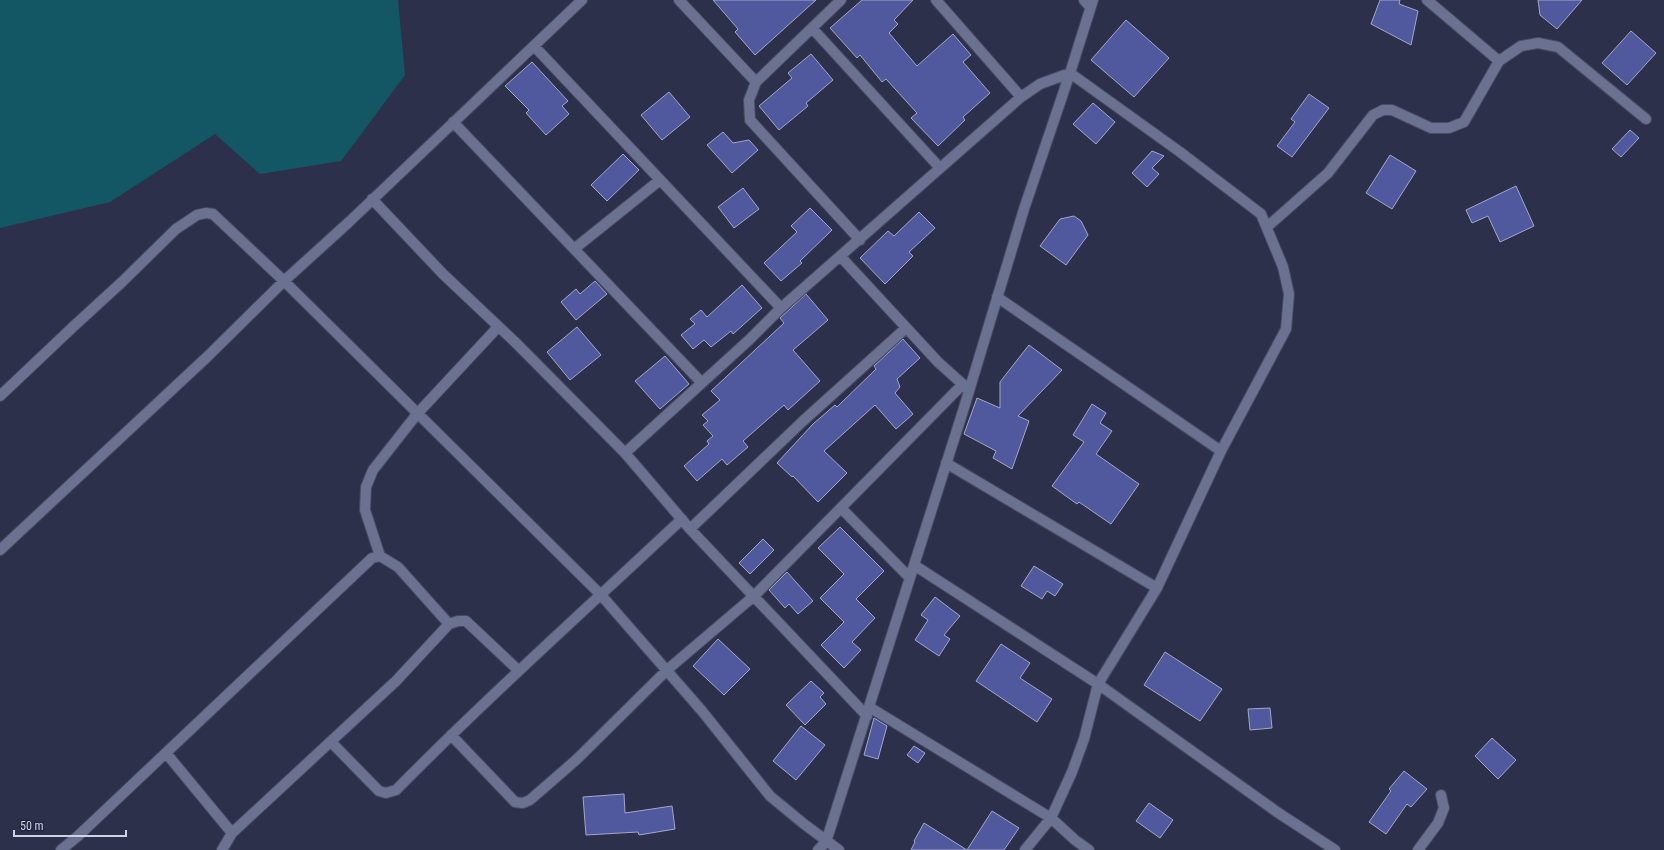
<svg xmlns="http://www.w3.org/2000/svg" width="1664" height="850" font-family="'Roboto Condensed',sans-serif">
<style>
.water{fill:#145764}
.building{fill:#50589e;stroke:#a2a8c9}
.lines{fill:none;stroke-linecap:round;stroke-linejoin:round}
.street-casing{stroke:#484b62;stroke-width:12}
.street{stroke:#6b7190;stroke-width:10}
</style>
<rect width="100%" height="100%" fill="#2c304b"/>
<path class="water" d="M0,0H398L405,75L341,161L260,174L215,134L110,202L0,228Z"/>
<path class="building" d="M713,0H816L755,55L735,32L738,29Z
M862,0H913L894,20L898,24L889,33L917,66L953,34L971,55L963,62L990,93L963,117L965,120L938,146L911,118L917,113L886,79L882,82L860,55L857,58L830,28Z
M1380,0H1400L1399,4L1418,11L1411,45L1371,24Z
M1538,0H1582L1557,29L1540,15Z
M1126,20L1169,58L1134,97L1091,60Z
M1631,31L1656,53L1627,85L1602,63Z
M811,54L833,80L806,103L808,106L779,130L759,106L792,78L788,73Z
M532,62L568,101L562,106L569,114L546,135L526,113L529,110L505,86Z
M669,92L690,117L662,140L641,115Z
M1309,94L1329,108L1292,157L1277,146L1295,122L1291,119Z
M1093,103L1115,122L1096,144L1073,124Z
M1630,130L1639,138L1621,157L1612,149Z
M723,132L733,143L749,140L758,150L732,173L707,145Z
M1152,151L1164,156L1152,168L1159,174L1147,187L1132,173Z
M623,154L639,170L607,201L591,185Z
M1390,155L1416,171L1392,209L1366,193Z
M1516,186L1534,226L1500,242L1488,216L1472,223L1466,210Z
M743,188L759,209L734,228L718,207Z
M810,208L832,230L800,261L802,263L781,281L764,263L797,232L791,226Z
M919,212L935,228L909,252L913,256L885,284L860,258L888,231L894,236Z
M1074,216L1081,221L1088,235L1066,265L1040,246L1060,219Z
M595,281L607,294L576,320L561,302L576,289L580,294Z
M742,285L762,308L733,334L731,331L711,347L704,340L693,349L681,335L695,324L690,319L701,310L707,317Z
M806,294L828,320L793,350L820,381L788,410L784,405L743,441L748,447L727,465L722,459L697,481L684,466L709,444L707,441L713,436L703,425L708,421L702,415L720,400L711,391L784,323L780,318Z
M577,327L601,355L570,380L547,352Z
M903,339L920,358L897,379L900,387L895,393L913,414L896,429L875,405L824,451L847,473L818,502L793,476L792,477L777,463L813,424L835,405L837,407L876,369L874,366Z
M1029,345L1062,370L1018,416L1029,421L1012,469L993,458L996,451L964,434L977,398L1000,408V382Z
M665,356L689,384L660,409L635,381Z
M1092,404L1106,413L1100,423L1112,431L1096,454L1139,484L1111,524L1079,502L1077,504L1052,486L1084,442L1073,435Z
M840,527L884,571L856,599L875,618L852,642L861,650L844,668L821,645L844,622L820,598L844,574L818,548Z
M763,539L774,550L750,574L739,563Z
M1034,566L1063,584L1055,596L1047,591L1042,599L1021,586Z
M787,572L813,601L798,614L789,604L785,608L769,590Z
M935,597L960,616L944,635L950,639L939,656L915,640L928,620L921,615Z
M718,639L750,669L724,695L693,666Z
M1001,644L1030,663L1020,678L1052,699L1037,722L976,681Z
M1165,652L1222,689L1200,721L1144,685Z
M811,681L824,693L820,697L826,704L805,725L786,705Z
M1270,708L1272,728L1250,730L1248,709Z
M874,718L887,726L878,759L864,755Z
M801,726L825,745L796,780L773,761Z
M1492,738L1516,760L1498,779L1475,756Z
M914,746L925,753L918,763L907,755Z
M1404,771L1427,789L1411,807L1407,804L1386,834L1369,822L1391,791L1389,789Z
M624,794L625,813L672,806L675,829L639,835L638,832L586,835L583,797Z
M1149,803L1173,820L1160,838L1136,821Z
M992,811L1019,828L1004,850H911L915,842L914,841L924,823L967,850Z"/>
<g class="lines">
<defs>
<path id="street" d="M679,0L756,82L841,0
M936,0L1021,97
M1084,0L1090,7
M1427,0L1499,61
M812,28L940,168
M534,46L781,308
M756,82L749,100L750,120L860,240
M453,122L702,383
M372,199L443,274L516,343L625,453L690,529L867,716
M1267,227L1328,173L1373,115L1383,110H1392L1431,128H1449L1464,122L1499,61L1521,46L1538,43L1558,47L1646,119
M574,249L660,180
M841,257L938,362L968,389
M997,297L1221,451
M0,396L74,326L122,282L176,229L197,215L206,213L213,214L284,281L601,595L702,711L770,796L804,824L839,850
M625,453L749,340L781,308L1021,97L1040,84L1070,73L1180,152L1261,214L1283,267L1289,294L1286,329L1221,451L1157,588L1098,684L1084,739L1072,772L1051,818L869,707
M946,463L1157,588
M841,508L910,578
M690,529L803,421L906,328
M0,550L207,357L284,281L349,222L582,0
M380,556L365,510L366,487L373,470L417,414L498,327
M914,565L1098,684L1277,812L1335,850
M451,735L515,802L523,803L530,800L576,760L667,670L754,596L963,384
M331,742L379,791L386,793L396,790C488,697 586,609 682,519
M166,753L232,833
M61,850L78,836L372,558L380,556L398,567L449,624
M222,850L232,833L396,681L449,624L458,621H466L518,670
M818,850L826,842L963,411L1024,209L1070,73L1093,0
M1025,850L1051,818L1075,840L1089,850
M1418,850L1438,823L1444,808L1441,795"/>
</defs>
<use href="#street" class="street-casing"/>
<use href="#street" class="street"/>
</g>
<path d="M14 830v6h112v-6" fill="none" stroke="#ced2e3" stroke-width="2"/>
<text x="20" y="830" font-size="12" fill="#ced2e3" stroke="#222640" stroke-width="3" paint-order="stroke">50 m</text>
</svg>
